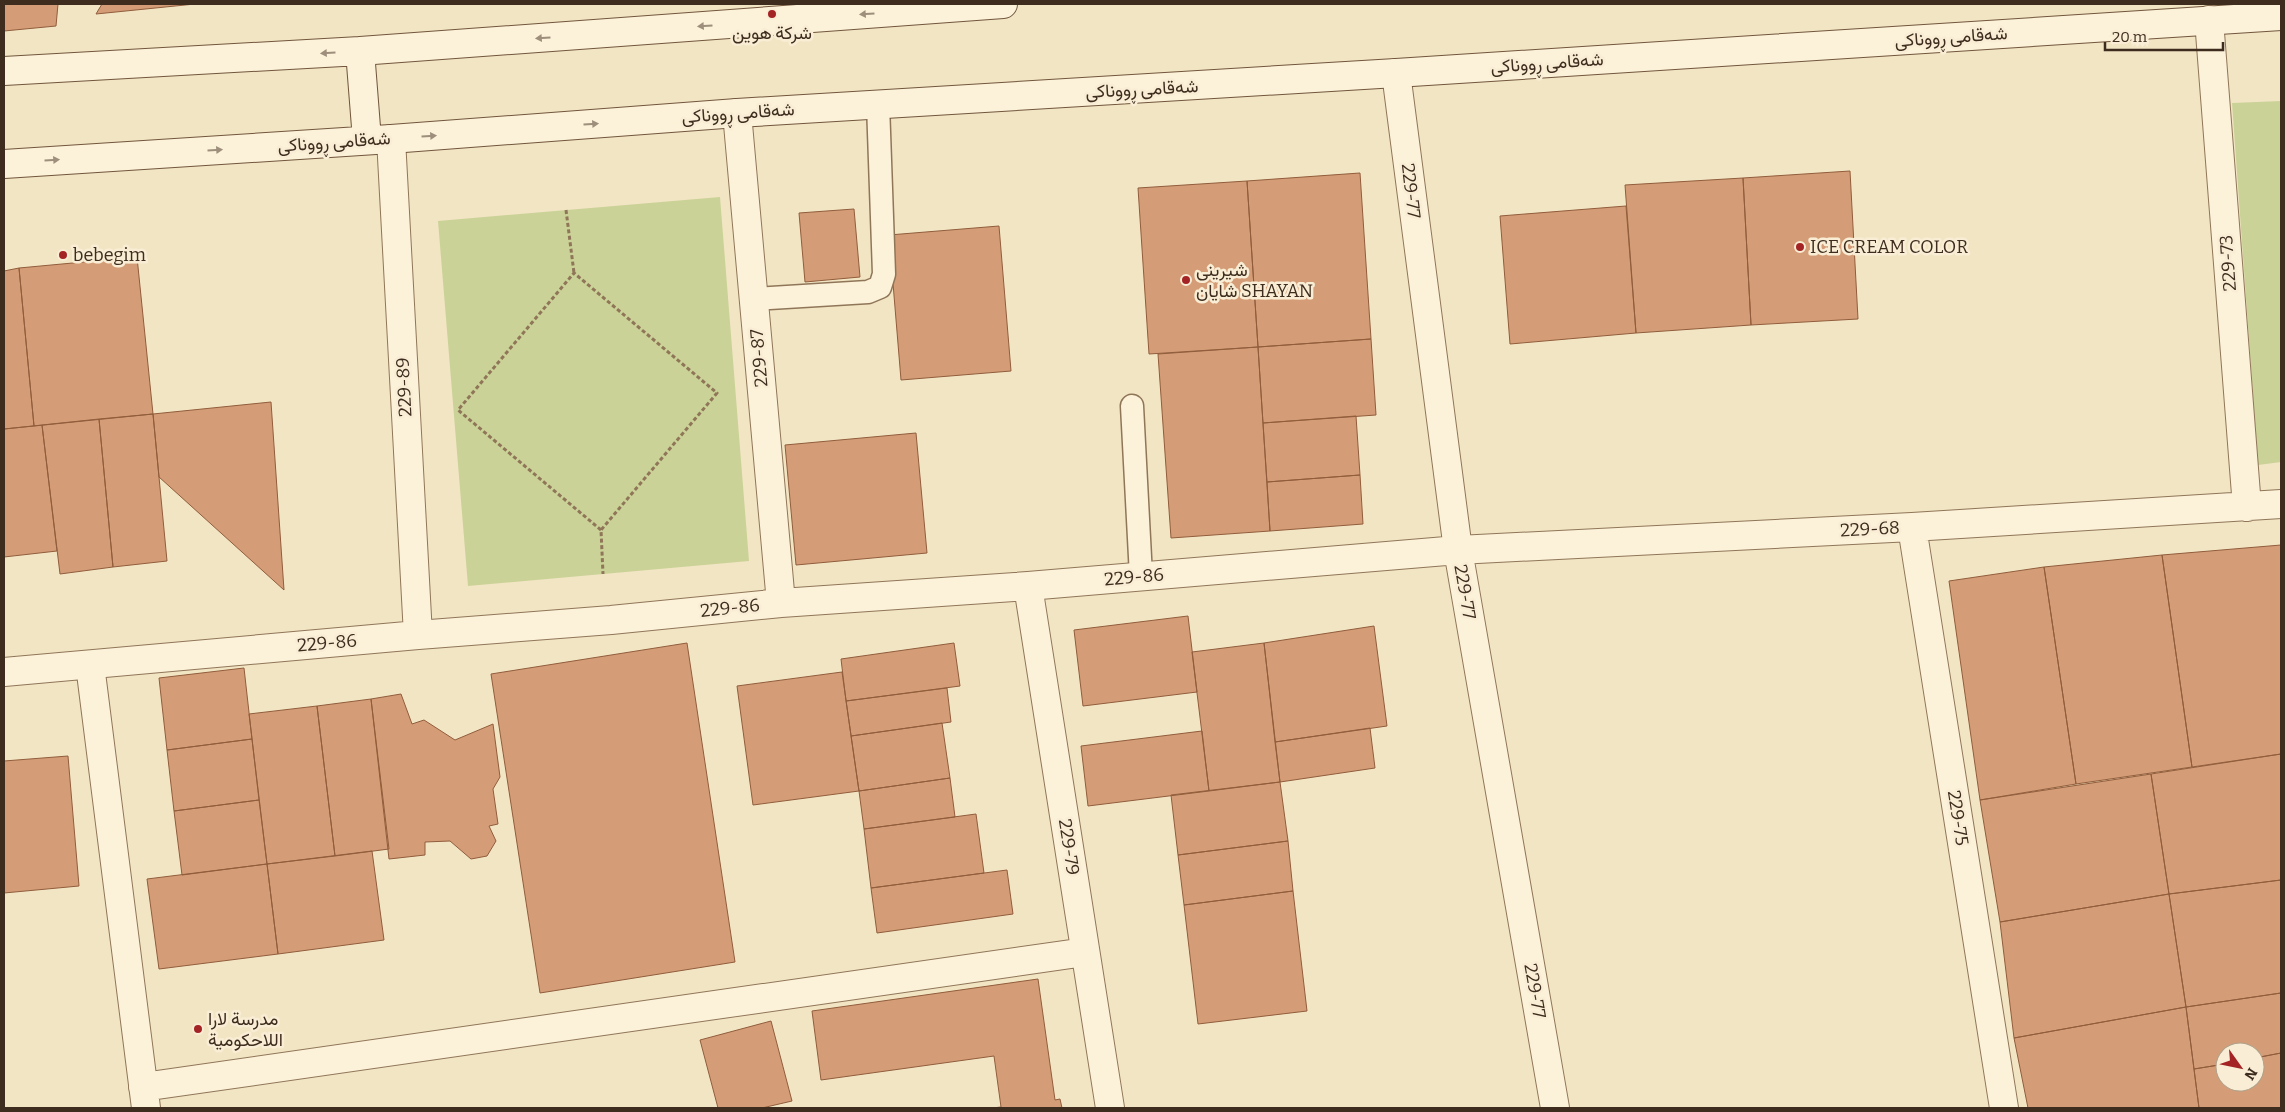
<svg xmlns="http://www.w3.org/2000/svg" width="2285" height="1112" font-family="Bitter,Vazirmatn,serif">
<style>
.green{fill:#cbd297}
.building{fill:#d49d77;stroke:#915d3c}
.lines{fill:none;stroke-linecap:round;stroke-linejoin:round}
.service-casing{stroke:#8f7658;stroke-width:25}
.minor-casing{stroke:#8f7658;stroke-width:30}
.secondary-casing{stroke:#71563c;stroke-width:30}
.path{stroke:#8f7658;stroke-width:3;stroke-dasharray:4 2.5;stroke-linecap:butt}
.service{stroke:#fcf1d9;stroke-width:22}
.minor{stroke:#fcf1d9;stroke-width:28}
.secondary{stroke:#fcf1d9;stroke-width:28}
.oneway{fill:#9d8f7c}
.poi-dot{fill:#a42324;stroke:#f9eed5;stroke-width:2}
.labels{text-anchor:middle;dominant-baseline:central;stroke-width:5;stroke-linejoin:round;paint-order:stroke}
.poi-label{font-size:18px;fill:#3e2d1e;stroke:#f9eed5;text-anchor:start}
.street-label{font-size:18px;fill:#3e2d1e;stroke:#f9eed5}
</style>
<rect width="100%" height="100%" fill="#f2e5c4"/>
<path class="green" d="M2281,101V462L2258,465L2232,103Z
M720,197L749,561L468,586L438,221Z"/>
<path class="building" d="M4,4H58L56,26L4,31Z
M102,4H195L96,14Z
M1850,171L1858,319L1751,325L1743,178Z
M1360,173L1371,339L1258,347L1247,181Z
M1743,178L1751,325L1636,333L1625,185Z
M1247,181L1258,347L1149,354L1138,188Z
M1626,206L1636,333L1510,344L1500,216Z
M854,209L860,277L805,282L799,213Z
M999,226L1011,371L901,380L889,235Z
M137,257L153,414L34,426L19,268Z
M19,268L34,426L4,429V271Z
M1371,339L1376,415L1263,423L1258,347Z
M1258,347L1270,531L1171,538L1158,354Z
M271,402L284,590L159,477L153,414Z
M153,414L167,561L113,567L99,419Z
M1356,416L1360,475L1267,482L1263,423Z
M99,419L113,567L60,574L42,425Z
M42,425L57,551L4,557V429Z
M916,433L927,553L796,565L785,445Z
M1360,475L1363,524L1270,531L1267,482Z
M2281,545V754L2192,767L2162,555Z
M2162,555L2192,767L2076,784L2044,567Z
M2044,567L2076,784L1980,800L1949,581Z
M1188,616L1197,692L1083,706L1074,630Z
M1374,626L1387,726L1275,742L1264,643Z
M687,643L735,962L540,993L491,674Z
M954,643L960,686L846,701L841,659Z
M1264,643L1280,782L1209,791L1192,652Z
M244,668L252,739L167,750L159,678Z
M842,672L859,791L753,805L737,686Z
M947,688L951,722L851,736L846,701Z
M401,694L412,724L424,720L455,740L493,724L500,777L493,789L498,824L489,826L496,841L487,856L471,859L450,841L425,842V855L389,859L371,699Z
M371,699L389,849L335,856L317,706Z
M317,706L335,856L267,864L249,714Z
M942,723L950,778L859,791L851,736Z
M1370,728L1375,768L1280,782L1275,742Z
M1202,731L1209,791L1088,806L1081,746Z
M252,739L259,800L174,811L167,750Z
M2281,754V880L2169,894L2151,774Z
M68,756L79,886L4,893V761Z
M2151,774L2169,894L2000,922L1980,800Z
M950,778L955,817L864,829L859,791Z
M1280,782L1288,841L1178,855L1171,795Z
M259,800L267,864L182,875L174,811Z
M976,814L984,873L871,888L864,829Z
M1288,841L1293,891L1184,905L1178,855Z
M372,851L384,940L278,954L267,864Z
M267,864L278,954L159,969L147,879Z
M1007,870L1013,914L877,933L871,888Z
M2281,880V993L2186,1007L2169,894Z
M1293,891L1307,1011L1198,1024L1184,905Z
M2169,894L2186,1007L2014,1038L2000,922Z
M1038,979L1055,1100L1060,1099L1062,1108H992L1001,1107L994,1056L821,1080L812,1011Z
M2281,993V1053L2255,1058V1052H2225V1064L2194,1069L2186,1007Z
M2186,1007L2199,1108H2028L2014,1038Z
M771,1021L792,1101L762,1108H718L700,1040Z
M2281,1053V1108H2199L2194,1069L2225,1064V1082H2255V1058Z"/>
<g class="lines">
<defs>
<path id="service" d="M754,299L868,292L880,287L884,274L878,104
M1132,406L1141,576"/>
<path id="minor" d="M2209,20L2247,507
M1396,73L1458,550L1555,1108
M737,113L781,603
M391,139L418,635
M1912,527L2004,1108
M1028,586L1110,1108
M90,665L146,1108
M4,672L418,635L611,620L781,603L1028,586L1458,550L1912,527L2281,504
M143,1087L1085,952"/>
<path id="secondary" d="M360,51L367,140
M4,71L360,51L1003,4
M4,164L391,139L737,113L1396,73L2281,16"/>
</defs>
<use href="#service" class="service-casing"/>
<use href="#minor" class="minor-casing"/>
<use href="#secondary" class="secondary-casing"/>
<path class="path" d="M566,210L574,273
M601,530L458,410L574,273L717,393L601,530L603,574"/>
<use href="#service" class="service"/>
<use href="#minor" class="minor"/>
<use href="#secondary" class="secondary"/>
</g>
<defs><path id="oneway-solid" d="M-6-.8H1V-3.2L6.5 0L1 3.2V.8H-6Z" transform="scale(1.25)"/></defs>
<g class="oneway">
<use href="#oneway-solid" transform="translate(867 14) rotate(176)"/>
<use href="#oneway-solid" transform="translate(705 26) rotate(176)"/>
<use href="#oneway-solid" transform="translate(543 38) rotate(176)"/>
<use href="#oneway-solid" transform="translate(328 53) rotate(177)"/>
<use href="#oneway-solid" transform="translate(591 124) rotate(-4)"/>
<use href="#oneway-solid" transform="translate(429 136) rotate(-4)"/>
<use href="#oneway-solid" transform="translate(215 150) rotate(-4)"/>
<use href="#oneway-solid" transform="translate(52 160) rotate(-4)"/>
</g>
<g class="poi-dot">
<circle cx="772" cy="14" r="5"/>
<circle cx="1800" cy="247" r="5"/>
<circle cx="63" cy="255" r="5"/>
<circle cx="1186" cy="280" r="5"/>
<circle cx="198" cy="1029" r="5"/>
</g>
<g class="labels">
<g class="poi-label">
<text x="772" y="33" text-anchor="middle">شركة هوين</text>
<text x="1810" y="247">ICE CREAM COLOR</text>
<text x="73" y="255">bebegim</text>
<text x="1196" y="270">شيرينى<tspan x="1196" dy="21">شايان SHAYAN</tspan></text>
<text x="208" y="1019">مدرسة لارا<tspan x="208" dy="21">اللاحكومية</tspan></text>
</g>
<g class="street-label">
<text transform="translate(1951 37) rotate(-4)">شەقامی ڕووناکی</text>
<text transform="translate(1547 63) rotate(-4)">شەقامی ڕووناکی</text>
<text transform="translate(1142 89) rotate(-3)">شەقامی ڕووناکی</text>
<text transform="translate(738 113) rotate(-4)">شەقامی ڕووناکی</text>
<text transform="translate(334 142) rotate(-4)">شەقامی ڕووناکی</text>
<text transform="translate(1411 191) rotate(83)">229-77</text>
<text transform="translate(2228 263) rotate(-94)">229-73</text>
<text transform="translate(759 358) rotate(-95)">229-87</text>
<text transform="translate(404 387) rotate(-93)">229-89</text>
<text transform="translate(1870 529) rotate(-3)">229-68</text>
<text transform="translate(1134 577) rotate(-5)">229-86</text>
<text transform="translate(1465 592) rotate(80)">229-77</text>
<text transform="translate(730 608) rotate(-6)">229-86</text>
<text transform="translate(327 643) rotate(-5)">229-86</text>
<text transform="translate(1958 818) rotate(81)">229-75</text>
<text transform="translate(1069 847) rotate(81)">229-79</text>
<text transform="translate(1535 991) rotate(80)">229-77</text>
</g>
</g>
<rect width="2285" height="1112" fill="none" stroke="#3e2d1e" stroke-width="10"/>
<g transform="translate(2240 1067) rotate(123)"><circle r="24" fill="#f9eed5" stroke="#aea18c"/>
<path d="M0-4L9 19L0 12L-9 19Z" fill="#a42324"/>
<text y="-8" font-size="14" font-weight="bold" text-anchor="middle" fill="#3e2d1e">N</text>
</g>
<path d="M2105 42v8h118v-8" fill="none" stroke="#3e2d1e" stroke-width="2.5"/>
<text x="2112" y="42" font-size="15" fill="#3e2d1e" stroke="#f9eed5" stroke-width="4" paint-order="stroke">20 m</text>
</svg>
